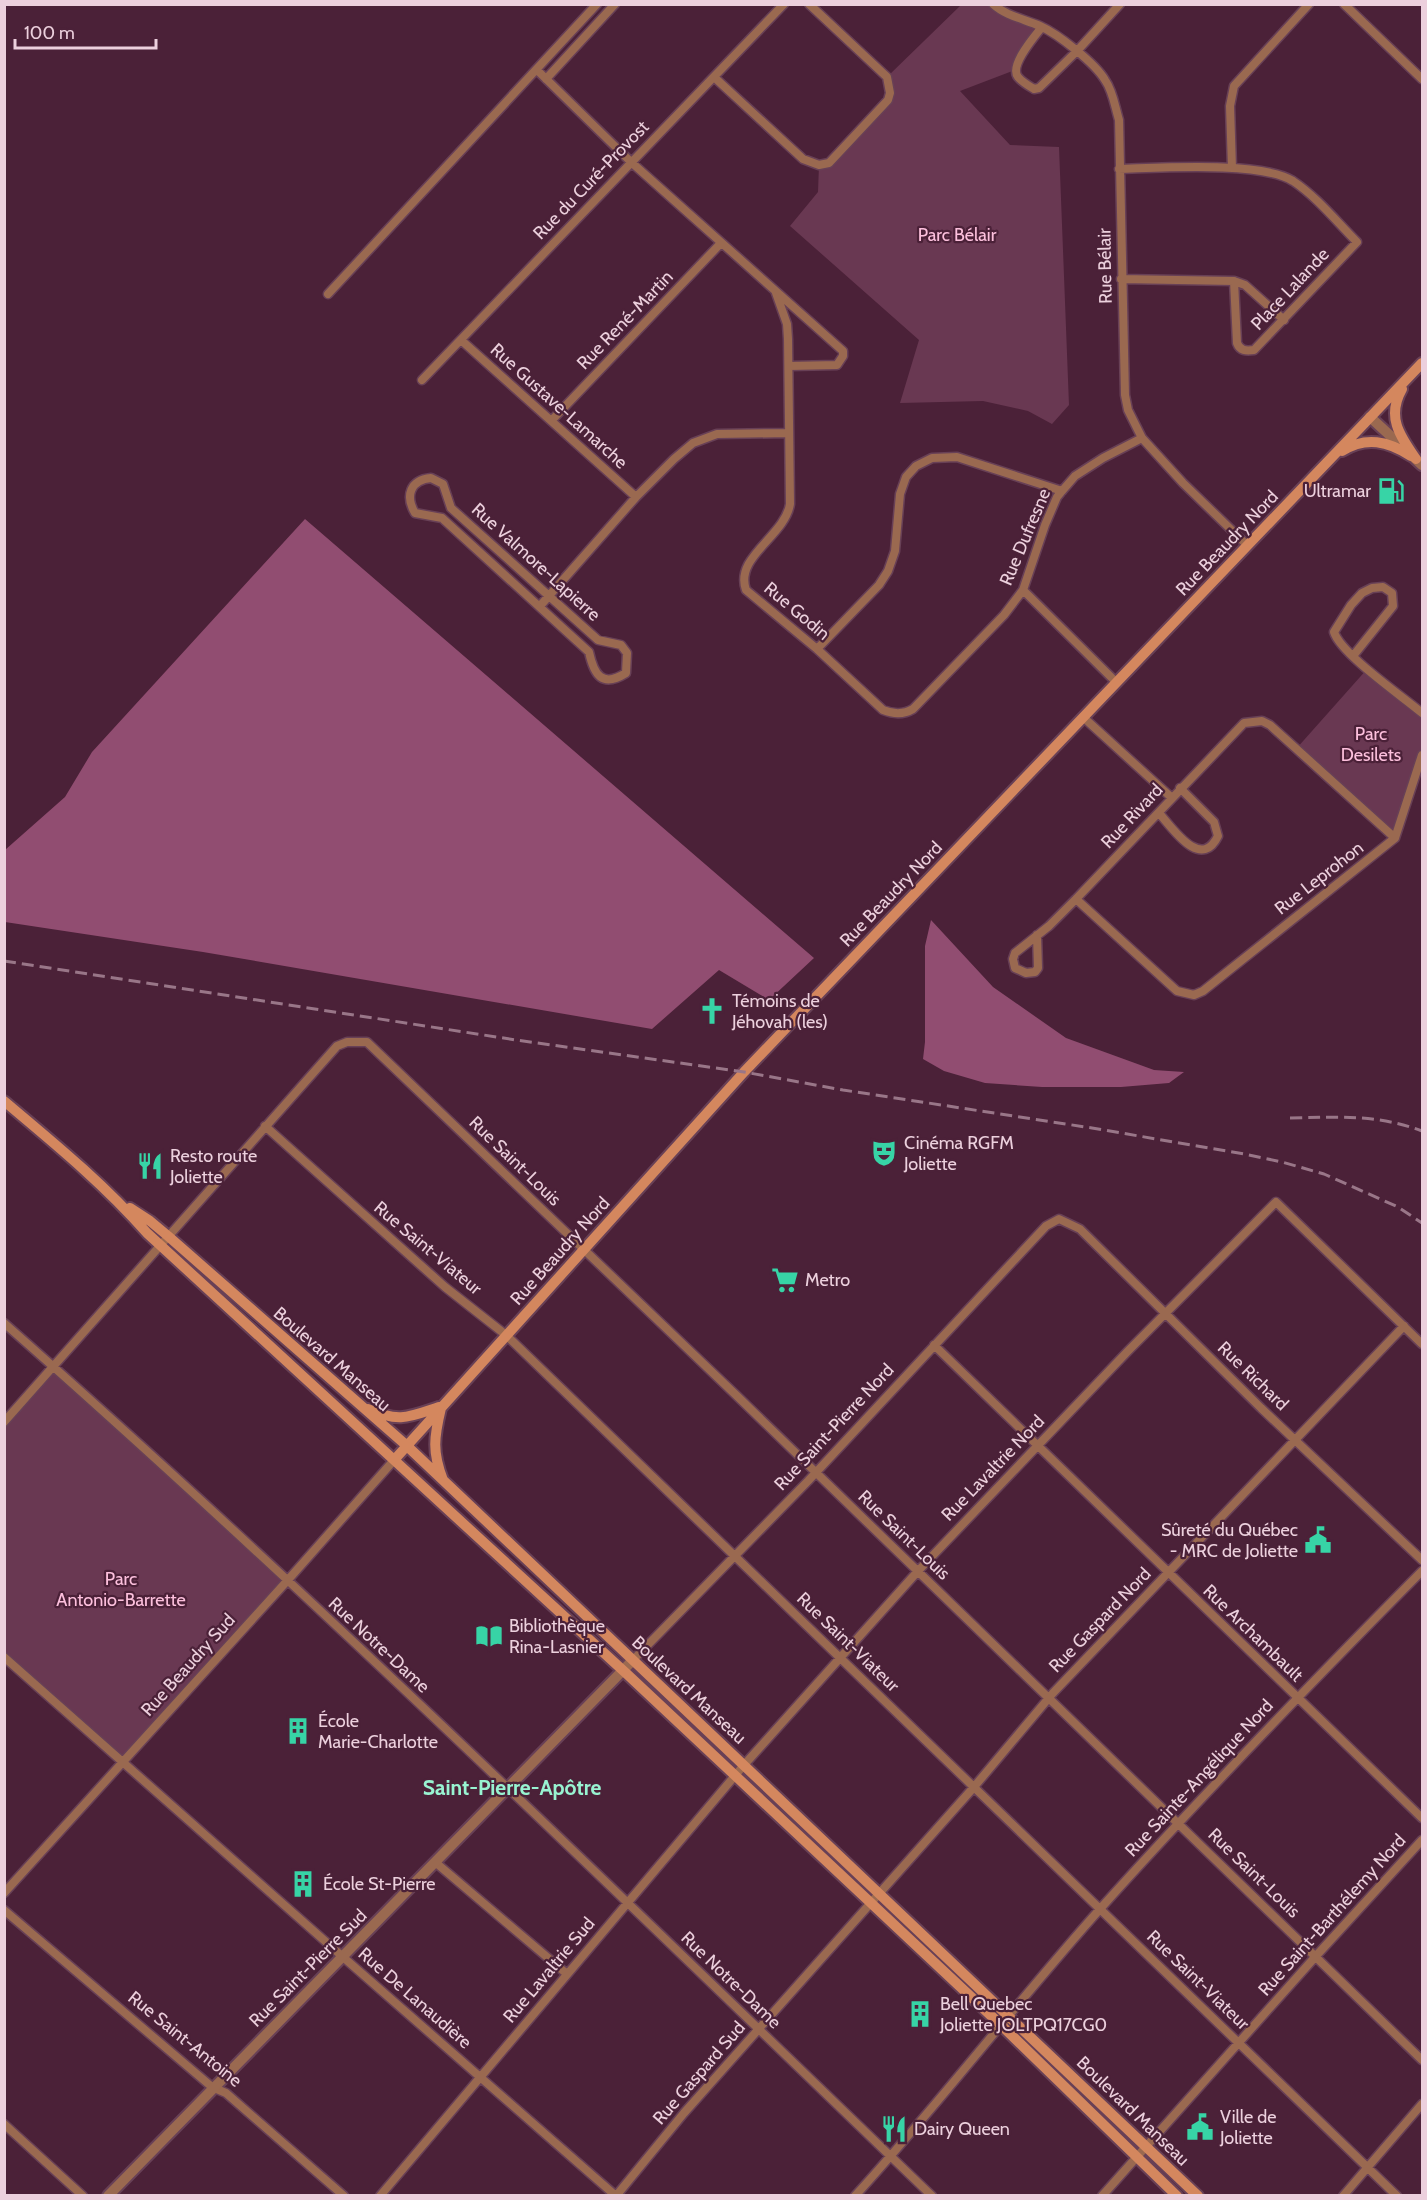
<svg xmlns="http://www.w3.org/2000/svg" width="1427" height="2200" font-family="Cabin,sans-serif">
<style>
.green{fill:#693852}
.forest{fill:#914d71}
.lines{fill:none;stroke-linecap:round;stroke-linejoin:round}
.minor-casing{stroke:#684056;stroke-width:11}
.tertiary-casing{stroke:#684056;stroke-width:14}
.secondary-casing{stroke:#684056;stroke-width:14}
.minor{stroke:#9a6950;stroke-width:8}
.tertiary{stroke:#9a6950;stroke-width:10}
.secondary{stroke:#d4875e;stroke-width:10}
.rail{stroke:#997688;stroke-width:3;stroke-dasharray:12 6;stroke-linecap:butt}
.labels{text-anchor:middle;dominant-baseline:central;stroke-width:4.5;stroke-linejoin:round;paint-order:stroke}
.street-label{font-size:18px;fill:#ecd0dd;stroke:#4b2138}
.park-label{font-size:18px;fill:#fdc0dd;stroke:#4b2138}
.poi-label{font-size:18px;fill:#ecd0dd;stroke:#4b2138;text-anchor:start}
.quarter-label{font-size:21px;font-weight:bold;fill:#98f3d1;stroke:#4b2138}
</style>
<rect width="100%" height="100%" fill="#4b2138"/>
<path class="green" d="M961,5H993L1042,27L1015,70L960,91L1010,145L1059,147L1069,405L1052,424L1028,411L983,401L900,403L919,340L790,226L818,192L819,165L829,163L888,100L887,77Z
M1368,668L1422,713V755L1395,838L1296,749Z
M54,1367L287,1581L124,1761L5,1657L4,1422Z"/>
<path class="forest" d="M305,519L814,958L769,1000L719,970L652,1029L203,952L5,922V850L65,797L92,752Z
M931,920L993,987L1066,1038L1154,1070L1184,1072L1169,1083L1121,1087H1042L985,1083L944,1071L923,1059L925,1042V946Z"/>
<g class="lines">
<defs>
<path id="minor" d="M993,4C1006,16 1024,19 1040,26C1058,34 1095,63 1105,80C1113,91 1115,107 1119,120L1125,395L1128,410L1142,438L1183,483L1247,545
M1344,4L1422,79
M1042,27C1034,37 1009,66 1018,77C1022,82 1029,86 1034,89L1039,88L1077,51L1120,4
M537,70L631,162L843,351V356L837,365L789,366
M714,77L803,159L819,165L829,163L888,100L890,93L887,77L809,4
M546,79L615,4
M1232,168L1230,106L1234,86L1309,4
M1119,169C1159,168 1261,161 1293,181C1317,197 1337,222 1357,242L1254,350C1246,351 1240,351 1237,343L1234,281
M1121,279L1234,281L1245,285L1284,320
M776,293L787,324L788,339L790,504C785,536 734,557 746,590L817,649L883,710C893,714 903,715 913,709L1004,615L1023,590L1045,525L1057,497L1062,491L1075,476L1103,458L1142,438
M328,294L597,4
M461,340L636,497
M422,380L784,4
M552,420L721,243
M431,478L443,484L451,508L598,640L621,645L627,653L626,673C602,688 594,675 589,652L442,518L415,513C405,496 410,480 431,478Z
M1023,590L1116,682
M540,606L636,497L674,459L693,443L717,434L789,433
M817,649L879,585L888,571L895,551L900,494L906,477L916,466L932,458L957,457L1062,491
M1353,656L1393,606L1392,593L1383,587L1372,588L1362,593L1351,605L1334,632C1341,654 1402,696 1422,713
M1083,717L1172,798
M1159,813C1173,829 1201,871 1218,836L1214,822L1180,788
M1076,899L1177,991L1194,995L1203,991L1395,838L1422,755
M1037,935L1038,968L1035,972L1026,973L1015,968L1013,959L1015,953L1049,926L1076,899L1244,723L1262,721L1270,725L1395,838
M265,1126L445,1287L506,1335L1397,2196
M4,1323C323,1604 626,1902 932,2196
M934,1345L1422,1818
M4,1422L337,1046L347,1042H367L736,1395L1422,2060
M4,1657L343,1957L616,2196
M633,1660L808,1481L1046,1226L1059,1219L1080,1229L1261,1408L1422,1560
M435,1862L567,1974
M4,1893L287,1581L395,1459
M4,1910L212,2087L226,2093L344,2196
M4,2124L83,2196
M380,2196L744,1765L918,1571L1128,1351L1276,1202L1422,1344
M616,2196L684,2113L974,1787L1053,1693L1404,1326
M855,2196C940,2103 1016,2003 1100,1909C1204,1793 1313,1681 1422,1571
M1102,2196L1316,1956L1422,1840
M1343,2196L1422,2104"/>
<path id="tertiary" d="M1370,417L1422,465
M108,2196L633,1660"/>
<path id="secondary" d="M1402,389C1386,417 1400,436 1416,459
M1342,451C1366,436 1388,441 1411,456
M4,1101C54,1143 104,1184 147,1233L628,1675L1001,2025L1177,2196
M130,1208L150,1221L168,1236L406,1445L1198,2196
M441,1408C434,1437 432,1452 443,1480
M368,1409C399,1423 409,1417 439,1407
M395,1459L744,1072L1422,363"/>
</defs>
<use href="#minor" class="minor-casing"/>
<use href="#tertiary" class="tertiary-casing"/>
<use href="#secondary" class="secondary-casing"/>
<use href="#minor" class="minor"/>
<use href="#tertiary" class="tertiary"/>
<use href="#secondary" class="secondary"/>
<path class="rail" d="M4,961L516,1040L744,1072L843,1090L1092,1128L1244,1154L1282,1162L1324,1174L1398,1207L1422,1223
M1290,1118C1337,1117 1377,1114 1422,1131"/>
</g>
<defs>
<symbol id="fuel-bare" viewBox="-9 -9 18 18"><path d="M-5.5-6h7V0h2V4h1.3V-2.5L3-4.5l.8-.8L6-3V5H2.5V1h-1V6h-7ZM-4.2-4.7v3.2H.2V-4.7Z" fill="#37d4a6" stroke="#4b2138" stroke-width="2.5" paint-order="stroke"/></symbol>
<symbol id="church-bare" viewBox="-9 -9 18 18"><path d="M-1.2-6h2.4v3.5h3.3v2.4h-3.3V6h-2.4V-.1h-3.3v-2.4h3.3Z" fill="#37d4a6" stroke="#4b2138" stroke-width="2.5" paint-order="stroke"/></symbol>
<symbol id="theatre-bare" viewBox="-9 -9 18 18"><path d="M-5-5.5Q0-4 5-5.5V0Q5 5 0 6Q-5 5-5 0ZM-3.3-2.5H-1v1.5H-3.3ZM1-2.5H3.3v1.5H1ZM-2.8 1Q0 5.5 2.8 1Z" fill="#37d4a6" stroke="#4b2138" stroke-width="2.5" paint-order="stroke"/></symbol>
<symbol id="restaurant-bare" viewBox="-9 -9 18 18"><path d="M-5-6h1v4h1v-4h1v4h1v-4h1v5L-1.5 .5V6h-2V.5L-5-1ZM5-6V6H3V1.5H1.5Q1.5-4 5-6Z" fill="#37d4a6" stroke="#4b2138" stroke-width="2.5" paint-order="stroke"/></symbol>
<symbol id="supermarket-bare" viewBox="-9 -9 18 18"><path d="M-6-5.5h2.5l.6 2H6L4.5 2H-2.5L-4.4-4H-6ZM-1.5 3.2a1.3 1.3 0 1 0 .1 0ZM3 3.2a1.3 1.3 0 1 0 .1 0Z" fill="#37d4a6" stroke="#4b2138" stroke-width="2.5" paint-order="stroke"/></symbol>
<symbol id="civic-bare" viewBox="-9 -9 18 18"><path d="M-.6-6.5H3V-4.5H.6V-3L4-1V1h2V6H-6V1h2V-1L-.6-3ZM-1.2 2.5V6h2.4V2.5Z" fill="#37d4a6" stroke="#4b2138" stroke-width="2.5" paint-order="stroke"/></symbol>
<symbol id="library-bare" viewBox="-9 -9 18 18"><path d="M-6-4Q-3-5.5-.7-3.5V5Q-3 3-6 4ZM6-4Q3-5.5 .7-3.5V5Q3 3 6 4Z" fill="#37d4a6" stroke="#4b2138" stroke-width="2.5" paint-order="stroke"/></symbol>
<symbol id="building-bare" viewBox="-9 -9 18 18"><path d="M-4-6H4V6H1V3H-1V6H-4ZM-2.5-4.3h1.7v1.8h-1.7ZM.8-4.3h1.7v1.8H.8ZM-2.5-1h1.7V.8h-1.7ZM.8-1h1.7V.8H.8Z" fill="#37d4a6" stroke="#4b2138" stroke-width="2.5" paint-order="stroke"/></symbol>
</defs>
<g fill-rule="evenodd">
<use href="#fuel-bare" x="1372" y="472" width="38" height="38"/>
<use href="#church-bare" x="693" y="992" width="38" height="38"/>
<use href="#theatre-bare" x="865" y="1134" width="38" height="38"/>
<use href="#restaurant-bare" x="131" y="1147" width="38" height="38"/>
<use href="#supermarket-bare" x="766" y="1261" width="38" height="38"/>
<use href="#civic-bare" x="1299" y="1521" width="38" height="38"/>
<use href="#library-bare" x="470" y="1617" width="38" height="38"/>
<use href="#building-bare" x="279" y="1712" width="38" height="38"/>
<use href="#building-bare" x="284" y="1865" width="38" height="38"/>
<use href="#building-bare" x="901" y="1995" width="38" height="38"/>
<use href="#civic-bare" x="1181" y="2108" width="38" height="38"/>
<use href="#restaurant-bare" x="875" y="2110" width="38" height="38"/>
</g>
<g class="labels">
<g class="street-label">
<text transform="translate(591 180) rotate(-46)">Rue du Curé-Provost</text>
<text transform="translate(1105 266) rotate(-91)">Rue Bélair</text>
<text transform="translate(1290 289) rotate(-47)">Place Lalande</text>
<text transform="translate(625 320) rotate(-46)">Rue René-Martin</text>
<text transform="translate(559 406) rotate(42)">Rue Gustave-Lamarche</text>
<text transform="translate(1025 537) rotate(-67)">Rue Dufresne</text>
<text transform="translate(1227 543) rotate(-46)">Rue Beaudry Nord</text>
<text transform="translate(536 562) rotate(42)">Rue Valmore-Lapierre</text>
<text transform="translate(797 611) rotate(40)">Rue Godin</text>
<text transform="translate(1132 816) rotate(-47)">Rue Rivard</text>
<text transform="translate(1319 878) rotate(-38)">Rue Leprohon</text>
<text transform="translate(891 894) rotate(-46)">Rue Beaudry Nord</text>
<text transform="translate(515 1161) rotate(44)">Rue Saint-Louis</text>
<text transform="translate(428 1248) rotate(40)">Rue Saint-Viateur</text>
<text transform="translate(560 1251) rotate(-48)">Rue Beaudry Nord</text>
<text transform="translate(332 1359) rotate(41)">Boulevard Manseau</text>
<text transform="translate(1253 1376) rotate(44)">Rue Richard</text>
<text transform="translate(834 1427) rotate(-47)">Rue Saint-Pierre Nord</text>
<text transform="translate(993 1468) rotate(-46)">Rue Lavaltrie Nord</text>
<text transform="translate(904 1535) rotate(44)">Rue Saint-Louis</text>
<text transform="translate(1100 1620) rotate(-46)">Rue Gaspard Nord</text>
<text transform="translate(1253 1633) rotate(44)">Rue Archambault</text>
<text transform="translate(848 1642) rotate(44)">Rue Saint-Viateur</text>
<text transform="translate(379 1645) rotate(43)">Rue Notre-Dame</text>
<text transform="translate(188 1665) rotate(-48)">Rue Beaudry Sud</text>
<text transform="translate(689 1690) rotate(43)">Boulevard Manseau</text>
<text transform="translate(1199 1778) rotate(-47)">Rue Sainte-Angélique Nord</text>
<text transform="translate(1254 1873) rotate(44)">Rue Saint-Louis</text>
<text transform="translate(1332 1915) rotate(-48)">Rue Saint-Barthélemy Nord</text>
<text transform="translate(308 1968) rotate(-45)">Rue Saint-Pierre Sud</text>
<text transform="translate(549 1970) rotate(-50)">Rue Lavaltrie Sud</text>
<text transform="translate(731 1980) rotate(44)">Rue Notre-Dame</text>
<text transform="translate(1198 1980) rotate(44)">Rue Saint-Viateur</text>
<text transform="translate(415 1998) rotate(41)">Rue De Lanaudière</text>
<text transform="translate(185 2039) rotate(39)">Rue Saint-Antoine</text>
<text transform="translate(699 2073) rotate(-49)">Rue Gaspard Sud</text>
<text transform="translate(1133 2111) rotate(44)">Boulevard Manseau</text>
</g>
<g class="park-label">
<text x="957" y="235">Parc Bélair</text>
<text x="1371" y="734">Parc<tspan x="1371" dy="21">Desilets</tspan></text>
<text x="121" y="1579">Parc<tspan x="121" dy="21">Antonio-Barrette</tspan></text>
</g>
<g class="poi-label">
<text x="1371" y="491" text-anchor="end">Ultramar</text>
<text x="732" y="1001">Témoins de<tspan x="732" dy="21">Jéhovah (les)</tspan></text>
<text x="904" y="1143">Cinéma RGFM<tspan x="904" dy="21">Joliette</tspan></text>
<text x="170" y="1156">Resto route<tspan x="170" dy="21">Joliette</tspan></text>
<text x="805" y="1280">Metro</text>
<text x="1298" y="1530" text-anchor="end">Sûreté du Québec<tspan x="1298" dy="21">- MRC de Joliette</tspan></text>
<text x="509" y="1626">Bibliothèque<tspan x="509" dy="21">Rina-Lasnier</tspan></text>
<text x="318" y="1721">École<tspan x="318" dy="21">Marie-Charlotte</tspan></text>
<text x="323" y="1884">École St-Pierre</text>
<text x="940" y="2004">Bell Quebec<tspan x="940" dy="21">Joliette JOLTPQ17CG0</tspan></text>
<text x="1220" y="2117">Ville de<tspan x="1220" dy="21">Joliette</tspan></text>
<text x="914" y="2129">Dairy Queen</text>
</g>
<g class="quarter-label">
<text x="512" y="1787">Saint-Pierre-Apôtre</text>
</g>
</g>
<rect width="1427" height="2200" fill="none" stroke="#ecd0dd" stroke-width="12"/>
<path d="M15 39v9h141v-9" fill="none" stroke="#ecd0dd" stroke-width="3"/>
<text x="24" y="39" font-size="18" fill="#ecd0dd" stroke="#4b2138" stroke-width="4.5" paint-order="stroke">100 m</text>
</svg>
